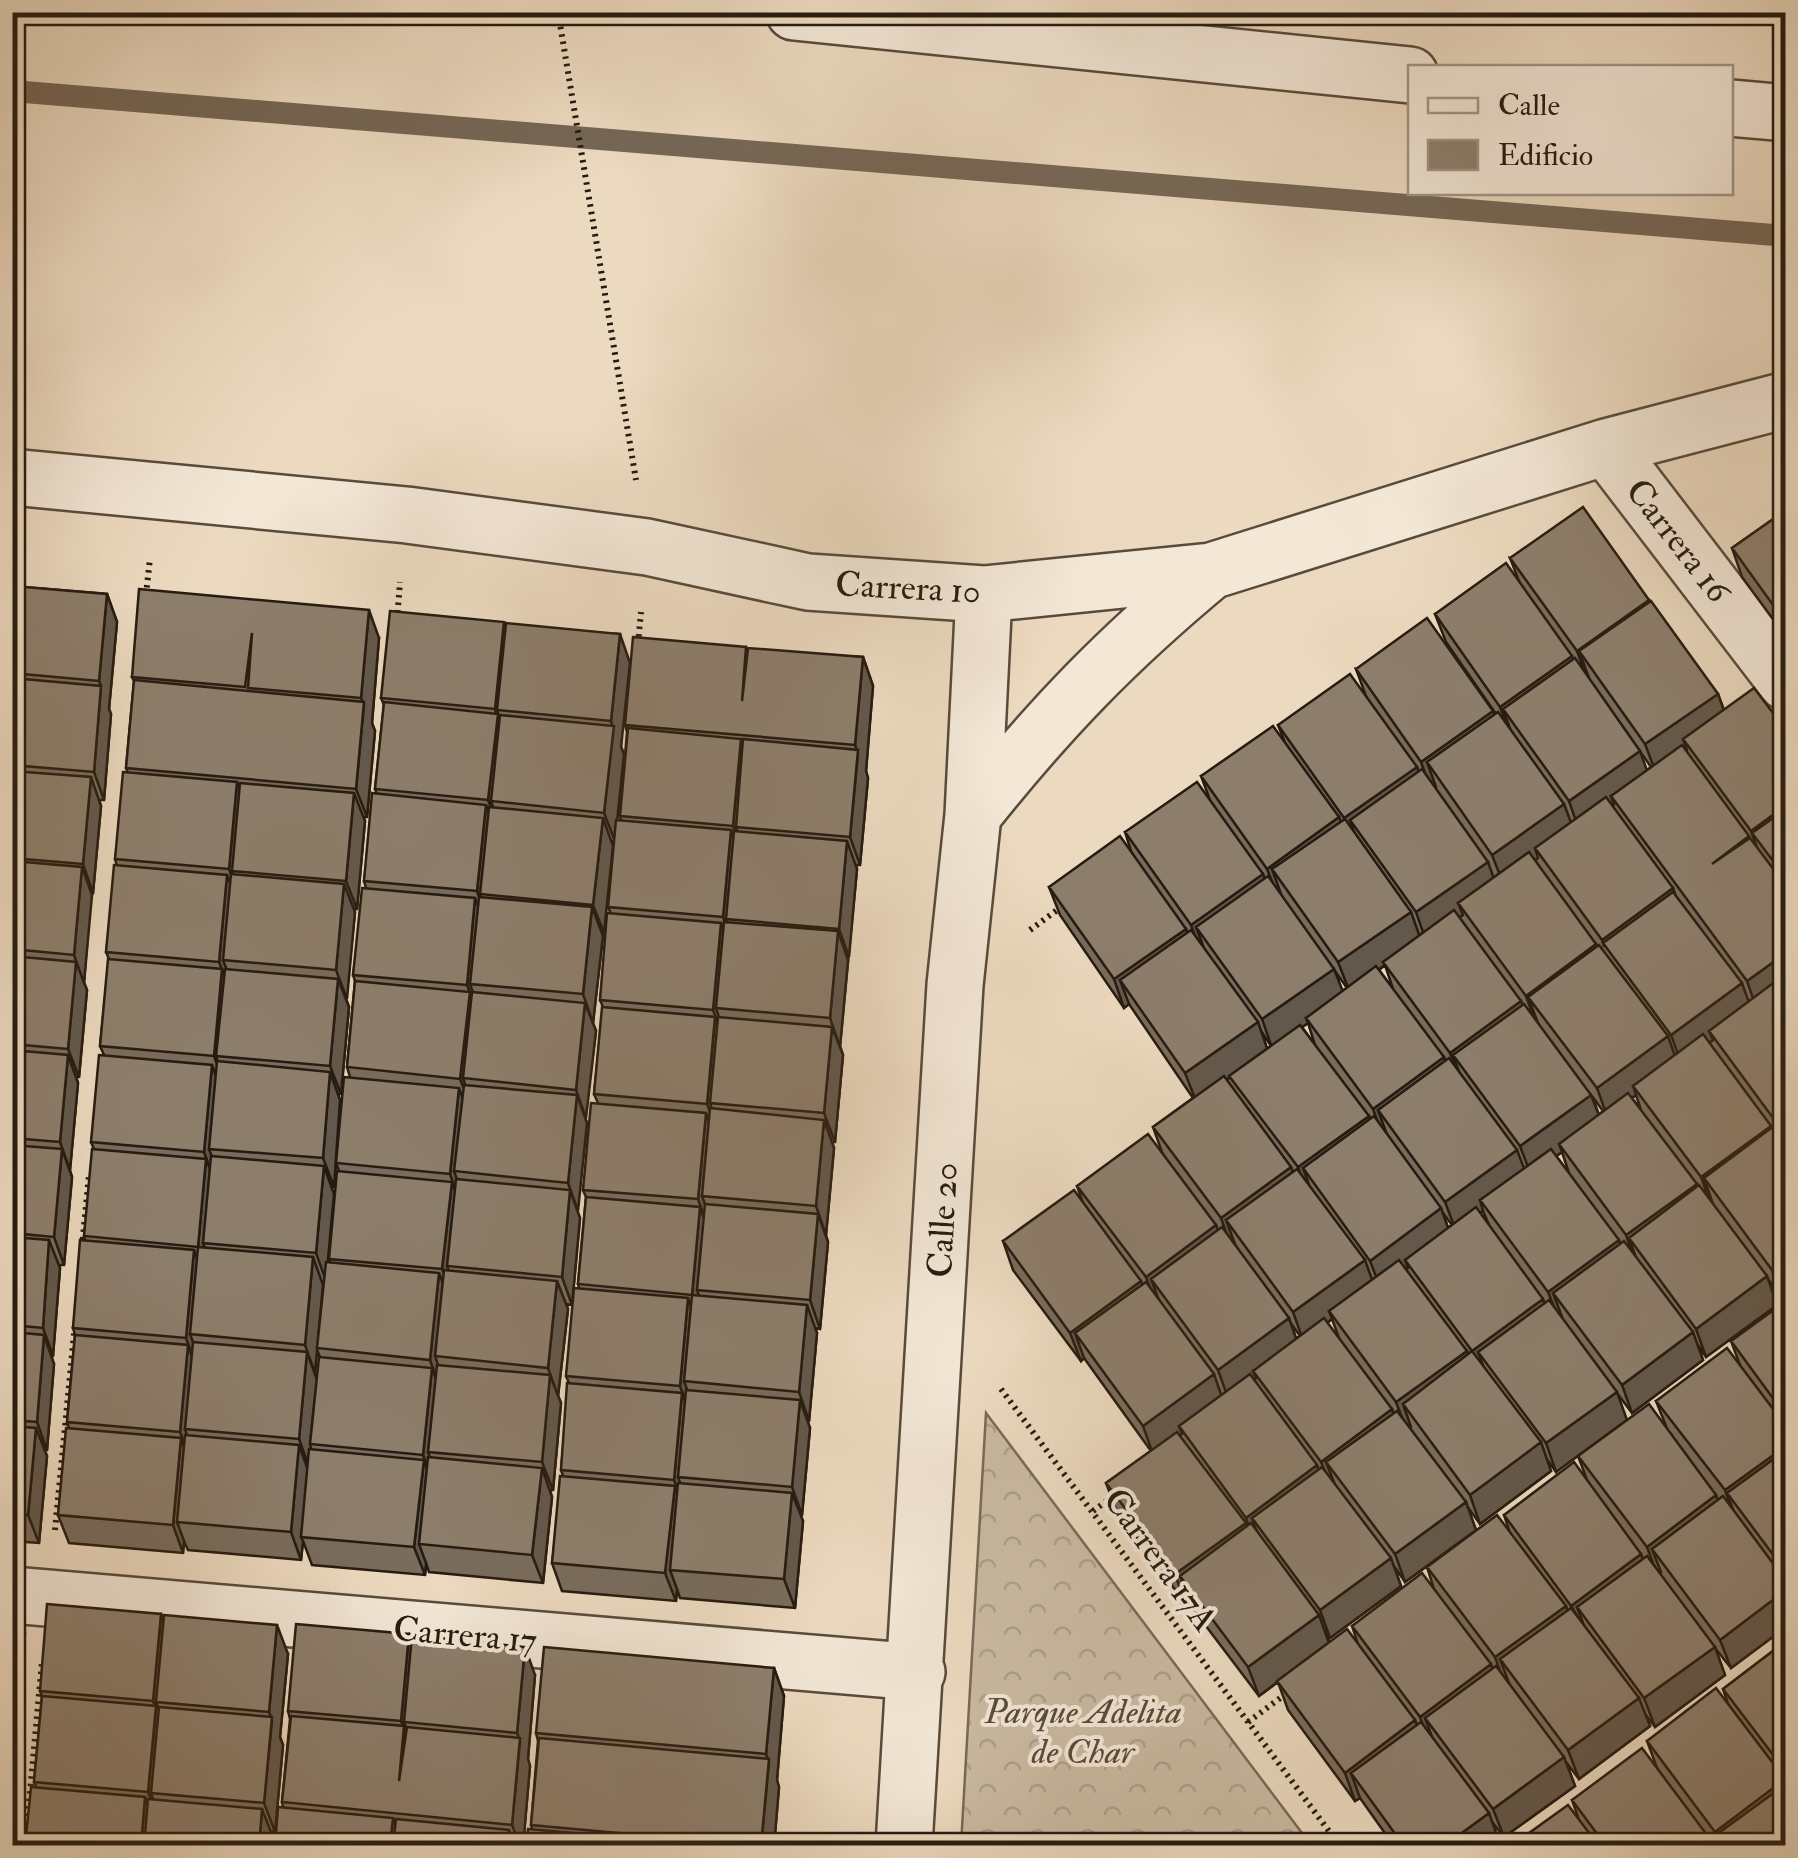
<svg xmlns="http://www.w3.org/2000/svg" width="1798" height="1858" font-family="'IM FELL Double Pica',serif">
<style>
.forest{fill:url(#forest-crowns);stroke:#786a59;stroke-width:2.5}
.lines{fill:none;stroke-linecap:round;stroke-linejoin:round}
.stream{stroke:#756756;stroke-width:22}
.minor-casing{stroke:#584b3c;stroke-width:60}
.path{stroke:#261b10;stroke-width:6;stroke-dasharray:2.5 5;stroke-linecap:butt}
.minor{stroke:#f3e7d6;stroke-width:55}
.wall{fill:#796c5d;stroke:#261b10;stroke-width:2.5;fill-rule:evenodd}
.shaded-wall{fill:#63584c;stroke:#261b10;stroke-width:2.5}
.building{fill:#8d7e6c;stroke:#261b10;stroke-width:2.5}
.labels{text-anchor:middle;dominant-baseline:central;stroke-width:8;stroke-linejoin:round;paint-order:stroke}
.street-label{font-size:35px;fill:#261b10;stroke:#f3e7d6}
.park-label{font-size:35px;font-style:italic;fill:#574b3c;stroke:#f3e7d6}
</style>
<defs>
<pattern id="forest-crowns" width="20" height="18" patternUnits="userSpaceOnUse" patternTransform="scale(2.5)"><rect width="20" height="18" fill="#cabaa2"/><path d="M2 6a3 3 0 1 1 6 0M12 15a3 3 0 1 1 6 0" fill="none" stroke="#ad9f8a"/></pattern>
</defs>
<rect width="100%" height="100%" fill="#ecdac0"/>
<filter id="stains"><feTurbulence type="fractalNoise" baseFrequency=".002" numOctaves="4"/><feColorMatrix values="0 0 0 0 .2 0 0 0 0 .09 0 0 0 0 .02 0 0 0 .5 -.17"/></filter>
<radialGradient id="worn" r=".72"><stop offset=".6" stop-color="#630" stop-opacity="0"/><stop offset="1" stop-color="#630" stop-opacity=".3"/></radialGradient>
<path class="forest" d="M986,1413L1311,1845H961Z"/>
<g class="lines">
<path class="stream" d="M12,91L1786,236"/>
<defs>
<path id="minor" d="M794,12L1410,75
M1730,108L1786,113
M1606,447L1786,682
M12,477L407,515L647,547L808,582L984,594L1211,571L1606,447L1786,400
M973,815C1050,718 1116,650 1211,571
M12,1595L917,1672
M904,1846L955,985L973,815L984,594"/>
</defs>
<use href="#minor" class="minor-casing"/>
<path class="path" d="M558,12L636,480
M146,595L150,558
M397,620L400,582
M638,644L641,612
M1030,930L1064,905
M82,1247L89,1175
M1001,1389L1340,1846
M1093,1511L1116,1494
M55,1530L75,1324
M1248,1722L1287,1693
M25,1846L42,1662"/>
<use href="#minor" class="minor"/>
</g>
<path class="wall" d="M1730,12H1786V26L1731,14Z
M1786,510V637L1742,577L1732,548Z
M1510,558L1649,600L1718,694L1724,710L1786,730V1297L1783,1299L1768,1279L1777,1305L1706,1357L1698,1345L1703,1360L1632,1413L1617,1393L1556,1472L1546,1458L1551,1471L1480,1524L1467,1506L1476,1530H1509L1504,1515L1587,1480L1578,1456L1666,1426L1656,1401L1740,1365L1731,1341L1786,1301V1627L1731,1668L1715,1648L1725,1675L1655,1727L1645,1714L1650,1726L1579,1779L1566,1762L1575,1786L1504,1837L1492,1822L1499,1841L1494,1846H1394L1360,1798L1355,1801L1288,1710L1278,1682L1259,1696L1190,1605L1189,1600L1185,1603L1117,1512L1106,1483L1151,1451L1084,1358L1081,1361L1013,1270L1003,1241L1083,1203L1077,1186L1163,1155L1153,1127L1193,1098L1129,1004L1124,1008L1060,915L1049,887L1132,854L1125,832L1210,800L1201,776L1284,740L1278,725L1366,696L1356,669L1493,711L1494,714H1496L1446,642L1435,614L1519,581ZM1620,723L1651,767L1647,770ZM1385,965L1393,989L1379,970ZM1335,971L1347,988L1342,991ZM1308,1023L1315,1045L1302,1027ZM1261,1031L1271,1046L1267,1049ZM1636,1095L1641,1110L1632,1098ZM1592,1096L1603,1111L1599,1115ZM1562,1152L1569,1173L1556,1156ZM1483,1211L1489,1225L1480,1213ZM1443,1213L1452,1225L1448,1228ZM1332,1319L1339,1338L1327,1323ZM1290,1322L1300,1336L1296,1338ZM1467,1537L1427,1567L1434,1589L1352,1626L1358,1644L1329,1642L1325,1631L1330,1638L1401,1586L1394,1566L1405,1582Z
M12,586L107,594L117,622L109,709L111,714L104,800H99L101,806L93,893L91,892L84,983L87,990L79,1077H76L78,1083L70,1170L72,1177L64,1265H58L60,1268L53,1356H51L54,1364L47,1450H44L47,1456L39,1543L12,1541Z
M506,628L620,634L621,747L624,754L617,820H621L620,816L627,732L625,725L746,647L748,652L863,657L873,686L866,771L868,778L860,865H856L857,869L840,1046L843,1055L835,1142H832L834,1148L826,1235L828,1242L820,1329L815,1328L817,1333L809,1421H807L810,1428L802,1515H800L803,1521L795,1608L680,1598L677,1589L676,1601L562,1591L552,1563L563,1476L561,1470L569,1383L566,1376L579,1288L578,1284L586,1197L583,1190L598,1103L594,1094L603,1007L600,1000L611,914L608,907L615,841H611L613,846L593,1023L596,1031L585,1118L587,1123L577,1211L580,1218L572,1305L566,1304L568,1309L558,1396L561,1403L553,1490H550L552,1497L543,1583L429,1572L426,1563L425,1575L312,1565L303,1541L301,1560L188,1550L184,1541L183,1553L69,1543L58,1515L69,1428L67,1422L75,1335L73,1328L85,1240L84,1236L94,1149L91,1142L104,1055L100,1046L109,959L106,952L117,866L115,859L128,773L126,768L134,681L132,677L379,638L372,723L375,731L367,817H363L365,821L357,909H353L355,912L346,999L349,1007L341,1094H338L340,1100L334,1187H332L328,1262H330L329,1259L339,1171L336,1163L350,1077L347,1067L355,981L353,975L366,888L364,881L377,794L375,789L384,705L381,698ZM317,1350L320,1357L317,1378L315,1373Z
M161,1614L163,1620L288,1654L280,1737L283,1745L275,1832L271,1831L273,1837L272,1846H25L36,1787L34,1782L42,1696L40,1691Z
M409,1634L411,1640L535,1675L528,1759L530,1766L523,1846H275L283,1807L282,1802L290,1719L288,1711Z
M1786,1641V1846H1511L1579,1820L1572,1800L1657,1768L1647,1741L1728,1704L1723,1689Z
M774,1668L784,1696L777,1780L779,1787L774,1846H526L532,1829L531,1825L538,1741L536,1733Z"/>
<path class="shaded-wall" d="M107,594L117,622L109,709L111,714L104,800L94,772L101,686L99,681Z
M1649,600L1659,628L1579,651L1589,678L1587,679L1577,651Z
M369,610L379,638L372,723L375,731L367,817L356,789L364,705L361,698Z
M504,622L514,651L497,710L505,733L491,801L499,824V829L488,800L497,717L495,709Z
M620,634L630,663L621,747L624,754L615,841L604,813L613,729L611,721Z
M1572,656L1583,684L1503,709L1512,734L1510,735L1500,707Z
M863,657L873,686L866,771L868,778L860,865L850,837L858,753L855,745Z
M1718,694L1728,722L1683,739L1687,750L1656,773L1645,744Z
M1493,711L1504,740L1427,762L1436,787L1431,790L1421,762Z
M741,739L751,768L736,827L744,849L743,854L733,826Z
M1640,751L1650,779L1611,796L1614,805L1579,830L1569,801Z
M1417,767L1427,796L1350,820L1358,844L1344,818Z
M91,777L101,806L93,893L83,864Z
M237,782L247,811L232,871L240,893L239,897L229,869Z
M354,793L365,821L357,909L346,881Z
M1564,804L1575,833L1535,848L1538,858L1503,883L1492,855Z
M486,805L497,833L480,894L488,916L487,920L477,891Z
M1786,805V841L1752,833L1761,859L1751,831Z
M1339,817L1350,845L1272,869L1281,894L1278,897L1267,869Z
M603,818L613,846L604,933L593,905Z
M731,830L741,858L726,919L734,941L733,945L723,917Z
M847,841L857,869L849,957L839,929Z
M1488,862L1498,890L1458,903L1463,915L1426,941L1416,912Z
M82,867L92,895L84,983L74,955Z
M1263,874L1273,903L1196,927L1205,951L1201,953L1191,925Z
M227,875L238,904L223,960L231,981L230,990L219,962Z
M344,884L355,912L347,999L336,970Z
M1673,888L1683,917L1604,946L1602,940Z
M475,898L486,926L470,984L478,1007V1013L467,985Z
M592,907L603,936L593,1023L583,994Z
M1411,912L1421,940L1383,962L1385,965L1349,990L1338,962Z
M721,923L732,952L716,1008L724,1032V1038L713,1010Z
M1186,929L1197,957L1120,980L1129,1004L1124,1008L1114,979Z
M838,931L848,960L840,1047L830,1018Z
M1596,944L1607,973L1528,997L1538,1023L1536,1024L1526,996Z
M1786,953V989L1757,1010L1747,981Z
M76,962L87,990L79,1077L68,1049Z
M222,969L232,998L216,1056L224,1079V1084L214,1056Z
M1334,969L1345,997L1306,1018L1308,1023L1272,1048L1262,1019Z
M338,979L349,1007L341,1094L330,1066Z
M1742,983L1752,1011L1709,1031L1713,1040L1681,1063L1671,1035Z
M470,992L480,1020L463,1078L471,1102V1107L460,1079Z
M1521,1001L1532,1030L1453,1055L1462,1080L1461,1081L1450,1053Z
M585,1003L596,1031L586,1118L576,1090Z
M715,1017L726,1045L710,1103L718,1127V1132L707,1104Z
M1258,1022L1268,1051L1196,1101L1185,1073Z
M832,1027L843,1055L835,1142L824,1113Z
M1668,1036L1678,1065L1633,1086L1636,1095L1607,1116L1597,1088Z
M68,1055L78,1083L70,1170L60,1142Z
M1444,1057L1454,1086L1378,1110L1387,1135L1383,1137L1373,1109Z
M212,1065L222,1093L209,1149L216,1168L214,1180L204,1152Z
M330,1072L340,1100L334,1187L323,1158Z
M459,1088L469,1116L454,1171L461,1191L460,1203L450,1174Z
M577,1095L587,1123L578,1211L568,1183Z
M1591,1095L1602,1123L1559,1144L1562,1152L1531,1175L1520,1146Z
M706,1113L716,1141L702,1196L709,1215L708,1228L698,1199Z
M1369,1116L1379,1144L1303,1168L1312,1193L1308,1196L1298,1167Z
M824,1120L834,1148L826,1235L816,1206Z
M1771,1126L1781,1154L1704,1178L1713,1204L1711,1205L1701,1177Z
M62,1149L72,1177L64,1265L54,1237Z
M1517,1150L1528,1179L1480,1200L1483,1211L1456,1231L1445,1202Z
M206,1159L217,1187L203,1243L210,1262L198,1247Z
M324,1166L334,1194L326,1281L316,1253Z
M1291,1167L1302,1195L1226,1220L1235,1244L1231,1247L1221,1218Z
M452,1182L462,1210L447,1266L454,1285L453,1297L442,1269Z
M1697,1184L1707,1212L1629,1238L1638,1263L1636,1264L1626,1235Z
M570,1190L580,1218L572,1305L562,1277Z
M700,1207L710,1235L697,1290L704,1310L692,1295Z
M1441,1208L1451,1236L1405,1260L1408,1268L1381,1289L1370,1261Z
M818,1214L828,1242L820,1329L810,1300Z
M1216,1225L1227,1254L1151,1279L1160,1303L1156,1305L1146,1277Z
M49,1240L60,1268L53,1356L43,1328Z
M1619,1240L1629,1268L1553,1293L1562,1317L1559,1320L1548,1292Z
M194,1250L204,1278L190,1334L197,1353L196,1366L186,1338Z
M313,1257L323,1285L315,1373L305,1345Z
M1365,1260L1375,1288L1329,1311L1332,1319L1303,1340L1293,1312Z
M1786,1260V1297L1783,1299L1772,1270Z
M439,1273L450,1301L435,1356L442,1376L440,1388L430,1360Z
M1767,1276L1777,1305L1706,1357L1696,1329Z
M557,1281L568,1309L558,1396L548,1368Z
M1141,1281L1152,1310L1075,1333L1084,1358L1081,1361L1070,1333Z
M688,1298L698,1326L684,1381L691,1401L690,1414L680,1386Z
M1543,1299L1553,1327L1478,1352L1487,1376L1472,1351Z
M807,1305L817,1333L809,1421L799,1392Z
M1289,1318L1299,1347L1253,1371L1256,1378L1228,1398L1218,1370Z
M1693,1332L1703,1360L1632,1413L1622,1385Z
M44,1335L54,1364L47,1450L37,1422Z
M188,1345L198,1374L185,1429L191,1448L190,1460L180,1432Z
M1467,1351L1478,1379L1403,1404L1411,1427L1407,1431L1396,1402Z
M307,1352L317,1380L310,1444L311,1448L309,1467L299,1439Z
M432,1368L443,1397L428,1452L435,1471L433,1483L423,1455Z
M1214,1374L1224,1403L1179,1426L1182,1434L1153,1454L1143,1426Z
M550,1375L561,1403L553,1490L542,1462Z
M1617,1392L1627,1420L1556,1472L1546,1443Z
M682,1393L692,1421L678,1477L685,1496L684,1508L674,1480Z
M800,1400L810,1428L802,1515L792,1487Z
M1392,1409L1402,1437L1326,1462L1336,1487L1332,1490L1321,1462Z
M36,1428L47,1456L39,1543L28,1515Z
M181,1438L191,1466L177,1522L184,1541L183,1553L173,1525Z
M1541,1442L1551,1471L1480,1524L1470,1495Z
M299,1445L309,1473L301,1537L303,1541L301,1560L291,1532Z
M1786,1446V1482L1727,1493L1736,1518L1735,1519L1725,1490Z
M424,1460L434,1488L419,1544L426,1563L425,1575L414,1547Z
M1317,1465L1327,1493L1252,1518L1261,1543L1256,1546L1246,1518Z
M542,1468L552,1497L543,1583L532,1555Z
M675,1486L685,1514L670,1570L677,1589L676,1601L665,1573Z
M792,1493L803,1521L795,1608L784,1579Z
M1716,1495L1727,1524L1652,1549L1661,1572L1657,1575L1647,1547Z
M1466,1502L1476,1530L1405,1582L1395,1554Z
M1246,1523L1256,1551L1180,1576L1189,1600L1185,1603L1175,1574Z
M1641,1554L1652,1582L1577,1607L1586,1631L1571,1606Z
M1391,1558L1401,1586L1330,1638L1320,1610Z
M1786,1590V1627L1731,1668L1720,1640Z
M14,1605L25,1633L18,1719L20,1724L12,1804V1630Z
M1566,1606L1576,1634L1500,1659L1509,1683L1505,1686L1495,1657Z
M161,1614L172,1643L156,1702L164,1724L151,1793L159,1816V1821L148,1792L156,1709L153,1701Z
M1319,1615L1329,1643L1259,1696L1248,1667Z
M277,1625L288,1654L280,1737L283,1745L275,1832L264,1803L272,1720L269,1712Z
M409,1634L419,1663L404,1722L412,1745L399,1781L404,1729L401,1721Z
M525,1647L535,1675L528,1759L530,1766L523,1846H520L512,1825L520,1741L517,1733Z
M1715,1647L1725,1675L1655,1727L1644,1698Z
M1491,1664L1501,1692L1425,1718L1434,1742L1430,1745L1420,1717Z
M774,1668L784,1696L777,1780L779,1787L774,1846H761L769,1762L766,1754Z
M1639,1698L1650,1726L1579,1779L1568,1750Z
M1415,1720L1426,1748L1351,1773L1360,1798L1355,1801L1345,1773Z
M1564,1757L1575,1786L1504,1837L1493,1809Z
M1785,1779L1786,1815L1720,1832L1725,1846H1720L1715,1832Z
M145,1797L155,1825L154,1846H141Z
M262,1809L273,1837L272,1846H259Z
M1489,1813L1499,1841L1494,1846H1444Z
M393,1818L403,1846H390Z
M509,1830L515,1846H508Z"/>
<path class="building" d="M1583,507L1649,600L1577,651L1510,558Z
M1786,510V623L1732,548Z
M1506,563L1572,656L1500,707L1435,614Z
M12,586L107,594L99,681L12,673Z
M139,589L369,610L361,698L248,688L252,633L245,687L132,677Z
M1651,601L1718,694L1645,744L1579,651Z
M390,611L504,622L495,709L381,698Z
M1427,618L1493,711L1421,762L1356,669Z
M506,623L620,634L611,721L497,710Z
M633,637L746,647L742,701L748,648L863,657L855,745L625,725Z
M1575,658L1640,751L1569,801L1503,709Z
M1350,674L1417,767L1344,818L1278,725Z
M12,678L101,686L94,772L12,765Z
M134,680L364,702L356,789L126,768Z
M1754,688L1786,730V805L1751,831L1683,739Z
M384,702L498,714L488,800L375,789Z
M1498,712L1564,804L1492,855L1427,762Z
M500,715L614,726L604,813L491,801Z
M1273,726L1339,817L1267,869L1201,776Z
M628,728L741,739L733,826L620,816Z
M743,739L858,750L850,837L736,827Z
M1682,745L1749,836L1712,864L1750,838L1786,886V953L1747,981L1611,796Z
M1422,769L1488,862L1416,912L1350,820Z
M12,771L91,777L83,864L12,858Z
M123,772L237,782L229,869L115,859Z
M1197,782L1263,874L1191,925L1125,832Z
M240,783L354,793L346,881L232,871Z
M372,793L486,805L477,891L364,881Z
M1606,797L1673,888L1602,940L1535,848Z
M489,807L603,818L593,905L480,894Z
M1786,809V878L1752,833Z
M1345,819L1411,912L1338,962L1272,869Z
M616,820L731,830L723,917L608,907Z
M734,831L847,841L839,929L726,919Z
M1120,836L1186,929L1114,979L1049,887Z
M1529,852L1596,944L1526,996L1458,903Z
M12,861L82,867L74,955L12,949Z
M114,865L227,875L219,962L106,952Z
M231,874L344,884L336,970L223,960Z
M1268,876L1334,969L1262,1019L1196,927Z
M362,888L475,898L467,985L353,975Z
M1673,892L1742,983L1671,1035L1603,943Z
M479,897L592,907L583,994L470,984Z
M1454,910L1521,1001L1450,1053L1383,962Z
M607,913L721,923L713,1010L600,1000Z
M724,922L838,931L830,1018L716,1008Z
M1191,930L1258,1022L1185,1073L1120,980Z
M1599,945L1668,1036L1597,1088L1528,997Z
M12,956L76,962L68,1049L12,1044Z
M108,959L222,969L214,1056L100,1046Z
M1376,966L1444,1057L1373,1109L1306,1018Z
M225,969L338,979L330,1066L216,1056Z
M1780,978L1786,986V1116L1776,1122L1709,1031Z
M355,981L470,992L460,1079L347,1067Z
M472,992L585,1003L576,1090L463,1078Z
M1524,1004L1591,1095L1520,1146L1453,1055Z
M602,1007L715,1017L707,1104L594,1094Z
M718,1017L832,1027L824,1113L710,1103Z
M1300,1025L1369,1116L1298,1167L1229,1076Z
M1703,1034L1771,1126L1701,1177L1633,1086Z
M12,1050L68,1055L60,1142L12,1138Z
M99,1055L212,1065L204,1152L91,1142Z
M1449,1058L1517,1150L1445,1202L1378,1110Z
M217,1061L330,1072L323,1158L209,1149Z
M1224,1076L1291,1167L1221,1218L1153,1127Z
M344,1077L459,1088L450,1174L336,1163Z
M464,1085L577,1095L568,1183L454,1171Z
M1628,1093L1697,1184L1626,1235L1559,1144Z
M591,1103L706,1113L698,1199L583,1190Z
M710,1108L824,1120L816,1206L702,1196Z
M1374,1116L1441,1208L1370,1261L1303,1168Z
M1786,1121V1136L1778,1126Z
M1774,1126L1786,1141V1260L1772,1270L1704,1178Z
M1148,1134L1216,1225L1146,1277L1077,1186Z
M12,1145L62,1149L54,1237L12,1233Z
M92,1149L206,1159L198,1247L84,1236Z
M1551,1149L1619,1240L1548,1292L1480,1200Z
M211,1156L324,1166L316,1253L203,1243Z
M1297,1169L1365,1260L1293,1312L1226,1220Z
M337,1171L452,1182L442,1269L329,1259Z
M456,1179L570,1190L562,1277L447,1266Z
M1699,1185L1767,1276L1696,1329L1629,1238Z
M1074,1190L1141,1281L1070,1333L1003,1241Z
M586,1197L700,1207L692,1295L578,1284Z
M705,1204L818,1214L810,1300L697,1290Z
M1476,1207L1543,1299L1472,1351L1405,1260Z
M1222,1227L1289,1318L1218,1370L1151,1279Z
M12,1237L49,1240L43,1328L12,1325Z
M80,1240L194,1250L186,1338L73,1328Z
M1624,1241L1693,1332L1622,1385L1553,1293Z
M198,1247L313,1257L305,1345L190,1334Z
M1399,1260L1467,1351L1396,1402L1329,1311Z
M326,1262L439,1273L430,1360L317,1348Z
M444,1270L557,1281L548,1368L435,1356Z
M1146,1282L1214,1374L1143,1426L1075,1333Z
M574,1288L688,1298L680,1386L566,1376Z
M692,1295L807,1305L799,1392L684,1381Z
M1549,1300L1617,1392L1546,1443L1478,1352Z
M1786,1301V1416L1731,1341Z
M1324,1318L1392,1409L1321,1462L1253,1371Z
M12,1332L44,1335L37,1422L12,1420Z
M75,1335L188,1345L180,1432L67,1422Z
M193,1342L307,1352L299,1439L185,1429Z
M1727,1348L1786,1426V1446L1725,1490L1656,1401Z
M1472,1351L1541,1442L1470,1495L1403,1404Z
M319,1357L432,1368L423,1455L310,1444Z
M437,1365L550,1375L542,1462L428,1452Z
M1250,1374L1317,1465L1246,1518L1179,1426Z
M567,1383L682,1393L674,1480L561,1470Z
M686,1390L800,1400L792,1487L678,1477Z
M1649,1404L1716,1495L1647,1547L1578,1456Z
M1397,1411L1466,1502L1395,1554L1326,1462Z
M12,1426L36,1428L28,1515L12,1513Z
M66,1428L181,1438L173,1525L58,1515Z
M1177,1432L1246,1523L1175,1574L1106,1483Z
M185,1435L299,1445L291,1532L177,1522Z
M309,1449L424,1460L414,1547L301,1537Z
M1786,1450V1572L1727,1493Z
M428,1457L542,1468L532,1555L419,1544Z
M1574,1462L1641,1554L1571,1606L1504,1515Z
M1322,1467L1391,1558L1320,1610L1252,1518Z
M560,1476L675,1486L665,1573L552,1563Z
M678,1483L792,1493L784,1579L670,1570Z
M1723,1496L1786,1581V1590L1720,1640L1652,1549Z
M1497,1515L1566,1606L1495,1657L1427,1567Z
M1251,1523L1319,1615L1248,1667L1180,1576Z
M1647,1556L1715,1647L1644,1698L1577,1607Z
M1422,1573L1491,1664L1420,1717L1352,1626Z
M47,1604L161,1614L153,1701L40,1691Z
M1571,1608L1639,1698L1568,1750L1500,1659Z
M164,1615L277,1625L269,1712L156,1702Z
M296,1624L409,1634L401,1721L288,1711Z
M1347,1629L1415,1720L1345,1773L1277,1681Z
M412,1635L525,1647L517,1733L404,1722Z
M1786,1641V1772L1723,1689Z
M544,1647L774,1668L766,1754L536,1733Z
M1496,1666L1564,1757L1493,1809L1425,1718Z
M1716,1688L1785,1779L1715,1832L1647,1741Z
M42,1696L156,1706L148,1792L34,1782Z
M159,1707L272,1717L264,1803L151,1793Z
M291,1716L404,1726L399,1781L407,1727L520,1738L512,1825L282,1802Z
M1421,1722L1489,1813L1444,1846H1404L1351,1773Z
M539,1738L769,1759L761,1846L531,1825Z
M1642,1748L1710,1839L1701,1846H1606L1572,1800Z
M1786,1784V1846H1730L1720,1832Z
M31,1787L145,1797L141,1846H25Z
M148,1799L262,1809L259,1846H144Z
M1568,1805L1599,1846H1511Z
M278,1807L393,1818L390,1846H275Z
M396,1819L509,1830L508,1846H393Z
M528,1829L642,1839L641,1846H526Z
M1716,1839L1721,1846H1708Z
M645,1841L696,1846H644Z"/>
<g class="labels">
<g class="street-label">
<text transform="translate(1678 541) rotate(52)">Carrera 16</text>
<text transform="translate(908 588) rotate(3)">Carrera 10</text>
<text transform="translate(943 1220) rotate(-87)">Calle 20</text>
<text transform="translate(1160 1560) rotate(54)">Carrera 17A</text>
<text transform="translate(465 1635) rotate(5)">Carrera 17</text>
</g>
<g class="park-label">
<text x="1083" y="1712">Parque Adelita<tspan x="1083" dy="40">de Char</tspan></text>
</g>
</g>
<rect width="1798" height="1858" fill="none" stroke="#ecdac0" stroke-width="50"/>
<rect x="15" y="15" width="1768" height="1828" fill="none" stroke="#261b10" stroke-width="5"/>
<rect x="25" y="25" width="1748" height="1808" fill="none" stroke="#261b10" stroke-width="2.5"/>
<rect x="1408" y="65" width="325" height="130" fill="#f3e7d6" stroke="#a19587" stroke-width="2.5"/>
<rect x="1428" y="98" width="50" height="15" fill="#f3e7d6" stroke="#a19587" stroke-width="2.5"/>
<text x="1498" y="115" font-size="30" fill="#261b10">Calle</text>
<rect x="1428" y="140" width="50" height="30" fill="#8d7e6c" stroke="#a19587" stroke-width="2.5"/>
<text x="1498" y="165" font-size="30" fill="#261b10">Edificio</text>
<rect width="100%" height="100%" filter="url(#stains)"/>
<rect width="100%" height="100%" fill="url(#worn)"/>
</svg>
